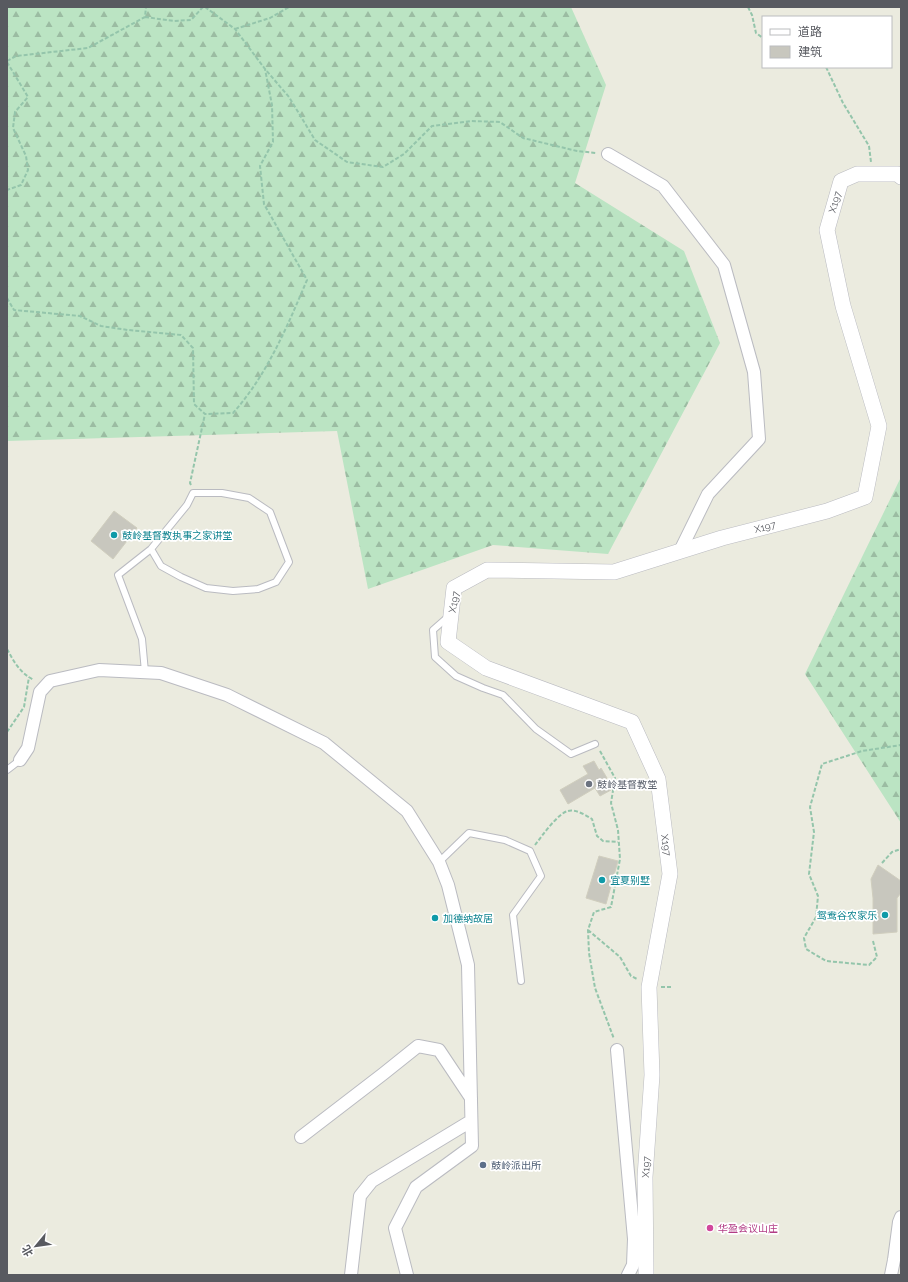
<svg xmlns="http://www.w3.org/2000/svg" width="908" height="1282" font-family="Raleway,'Noto Sans SC',sans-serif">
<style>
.forest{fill:url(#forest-firs)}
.building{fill:#c8c7be;stroke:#d0cebe}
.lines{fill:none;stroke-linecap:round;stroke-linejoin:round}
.service-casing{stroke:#babbc1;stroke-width:8}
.minor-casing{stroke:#babbc1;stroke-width:14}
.tertiary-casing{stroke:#babbc1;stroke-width:16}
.path{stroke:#94c5ab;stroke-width:2;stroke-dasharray:4 2;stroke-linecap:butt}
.service{stroke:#fff;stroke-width:6}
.minor{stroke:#fff;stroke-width:12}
.tertiary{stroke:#fff;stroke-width:15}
.culture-dot{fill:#0f9aa8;stroke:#fff;stroke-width:1.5}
.worship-dot{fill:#6b7280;stroke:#fff;stroke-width:1.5}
.service-dot{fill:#5c6f8a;stroke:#fff;stroke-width:1.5}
.hotel-dot{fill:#d1479c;stroke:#fff;stroke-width:1.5}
.labels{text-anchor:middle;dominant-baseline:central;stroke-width:3.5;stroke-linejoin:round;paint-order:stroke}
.street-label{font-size:10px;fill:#585a60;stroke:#fff}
.culture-label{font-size:10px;fill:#0d838f;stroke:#fff;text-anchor:start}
.worship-label{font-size:10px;fill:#5b616d;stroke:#fff;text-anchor:start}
.service-label{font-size:10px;fill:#4e5e75;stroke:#fff;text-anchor:start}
.hotel-label{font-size:10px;fill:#b23c85;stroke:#fff;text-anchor:start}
</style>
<defs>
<pattern id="forest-firs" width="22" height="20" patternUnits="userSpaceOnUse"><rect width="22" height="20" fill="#bbe4c3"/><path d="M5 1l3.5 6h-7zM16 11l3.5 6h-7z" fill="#9bbca2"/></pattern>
</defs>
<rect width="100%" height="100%" fill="#ebebdf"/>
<path class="forest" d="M7,7H571L606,85L575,183L684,251L720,343L608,554L493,545L368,589L337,431L7,441Z
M901,477V823L805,674Z"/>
<path class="building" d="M114,511L137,528L113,559L91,541Z
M594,761L599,770L601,768L607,778L605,780L611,790L600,796L595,788L568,804L560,790L588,774L583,766Z
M599,856L618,861L606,904L586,898Z
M878,865L901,881V893L897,898V932L873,934V898L871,879Z"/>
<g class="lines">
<defs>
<path id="service" d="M449,616L433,630L435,657L456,676L483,688L503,695L536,729L571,754L595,744
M145,672L142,639L118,575L151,549L187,505L193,493H222L249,498L270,512L289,562L276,582L258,589L233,591L206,588L181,577L161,566L151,549
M7,770L20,760
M439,862L469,833L505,840L530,851L541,876L513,915L521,981"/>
<path id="minor" d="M608,154L663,186L724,265L754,372L759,439L708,494L680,551
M20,760L28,748L40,692L50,681L99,670L161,673L227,695L324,743L407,811L439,862L448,885L468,965L472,1146L416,1187L395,1228L407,1275
M617,1050L634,1239L633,1265L628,1275
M301,1137L383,1074L418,1046L439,1050L471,1098
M351,1275L360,1196L372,1181L471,1121
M891,1275L894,1260L899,1222L901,1217"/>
<path id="tertiary" d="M646,1275L645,1177L652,1075L649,987L670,874L658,779L632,722L486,668L448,642L454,588L487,570L614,572L722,538L827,511L865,497L879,426L843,306L827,230L841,181L857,174H898L901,177"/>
</defs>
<use href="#service" class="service-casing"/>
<use href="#minor" class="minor-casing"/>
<use href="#tertiary" class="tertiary-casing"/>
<path class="path" d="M205,7L235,29L265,69L289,97L315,140L347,162L383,167L404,154L432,126L471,121L500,122L523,138L577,151L596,153
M748,7L752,15L756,33L763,38
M145,17L174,21L191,20L203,7
M235,29L270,18L289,7
M7,61L16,56L88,48L145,17L146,7
M7,62L28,97L15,112L13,128L26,156L28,170L21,185L7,190
M826,67L843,103L869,146L871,162
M7,298L14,310L80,316L101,326L128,330L181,335L193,348L194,404L205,414L233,413C267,375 287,327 307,280L264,204L260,166L273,142L272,105L265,69
M191,485L190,483L205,414
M7,649C14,662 20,673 34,680
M7,732L24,707L29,677
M600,751L615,778L611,803L618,830L620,859L611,907L594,912L588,930L589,953L595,988L614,1039
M535,845C542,836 558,813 568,811C576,809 585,815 592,819L597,836L603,841L618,842
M882,863L892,852L901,849
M588,930L620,957L631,976L637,979
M873,941L877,957L869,965L826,961L806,949L804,938L816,917L818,896L809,874L814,832L810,807L822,764L862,751L901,745
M661,987H671"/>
<use href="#service" class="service"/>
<use href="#minor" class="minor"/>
<use href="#tertiary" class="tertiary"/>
</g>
<g class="culture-dot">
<circle cx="114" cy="535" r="4"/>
<circle cx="602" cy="880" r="4"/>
<circle cx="885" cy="915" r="4"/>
<circle cx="435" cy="918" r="4"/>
</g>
<circle class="worship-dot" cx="589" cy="784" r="4"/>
<circle class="service-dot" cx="483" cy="1165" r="4"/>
<circle class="hotel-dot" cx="710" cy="1228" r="4"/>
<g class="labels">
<g class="street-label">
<text transform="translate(835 202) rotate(-74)">X197</text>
<text transform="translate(765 527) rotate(-14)">X197</text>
<text transform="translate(454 602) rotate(-80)">X197</text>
<text transform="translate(666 845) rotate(82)">X197</text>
<text transform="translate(646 1167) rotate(-87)">X197</text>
</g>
<g class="culture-label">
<text x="122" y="535">鼓岭基督教执事之家讲堂</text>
<text x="610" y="880">宜夏别墅</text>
<text x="877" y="915" text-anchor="end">鸳鸯谷农家乐</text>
<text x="443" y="918">加德纳故居</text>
</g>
<g class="worship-label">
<text x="597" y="784">鼓岭基督教堂</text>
</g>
<g class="service-label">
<text x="491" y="1165">鼓岭派出所</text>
</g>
<g class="hotel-label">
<text x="718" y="1228">华盈会议山庄</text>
</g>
</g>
<rect width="908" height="1282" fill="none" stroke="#585a60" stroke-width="16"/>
<rect x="762" y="16" width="130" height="52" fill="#ffffff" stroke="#bcbdbf"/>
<rect x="770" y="29" width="20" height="6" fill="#ffffff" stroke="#bcbdbf"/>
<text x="798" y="36" font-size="12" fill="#585a60">道路</text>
<rect x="770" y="46" width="20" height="12" fill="#c8c7be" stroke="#bcbdbf"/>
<text x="798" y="56" font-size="12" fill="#585a60">建筑</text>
<g transform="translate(36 1246) rotate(241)" stroke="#ffffff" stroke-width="3" paint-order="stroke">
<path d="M0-3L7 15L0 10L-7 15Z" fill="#585a60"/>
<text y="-6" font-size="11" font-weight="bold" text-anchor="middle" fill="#585a60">北</text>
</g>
</svg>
